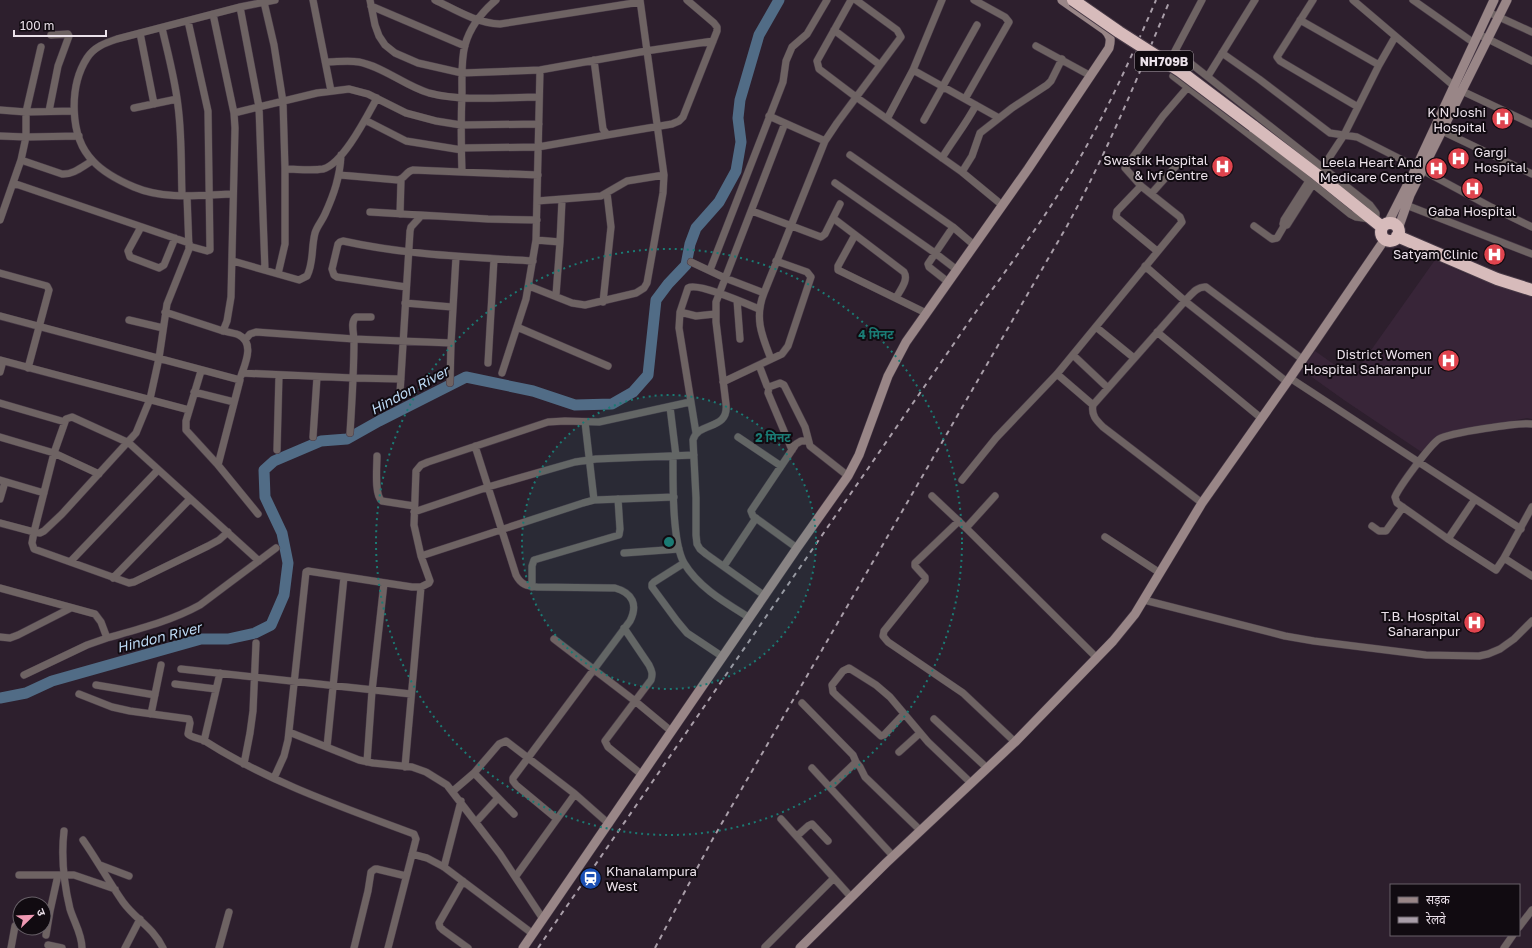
<svg xmlns="http://www.w3.org/2000/svg" width="1532" height="948" font-family="'Golos Text','Noto Sans Devanagari',sans-serif">
<style>
.built{fill:#382538}
.lines{fill:none;stroke-linecap:round;stroke-linejoin:round}
.river{stroke:#516c86;stroke-width:11}
.street-casing{stroke:#483a47;stroke-width:8}
.secondary-casing{stroke:#483a47;stroke-width:10}
.highway-casing{stroke:#483a47;stroke-width:14}
.street{stroke:#6e6363;stroke-width:7}
.secondary{stroke:#998687;stroke-width:9}
.highway{stroke:#d7bbbb;stroke-width:12}
.rail{stroke:#a99ea9;stroke-width:2;stroke-dasharray:5 5;stroke-linecap:butt}
.highway-bridge-casing{stroke:#483a47;stroke-width:14;stroke-linecap:butt}
.highway-bridge{stroke:#d7bbbb;stroke-width:12}
.ring{fill:none;stroke:#1a7b74;stroke-width:2;stroke-dasharray:2 4}
.labels{text-anchor:middle;dominant-baseline:central;stroke-width:4;stroke-linejoin:round;paint-order:stroke}
.shield{fill:#110b11;stroke:#aaa1a9;stroke-width:1}
.shield-label{font-size:12px;font-weight:bold;fill:#ebe1ea}
.poi-label{font-size:13px;fill:#ebe1ea;stroke:#110b11;text-anchor:end}
.water-label{font-size:14px;font-style:italic;fill:#bedbf6;stroke:#110b11}
.centre{fill:#1a7b74;stroke:#110b11;stroke-width:2}
.ring-label{font-size:12px;text-anchor:middle;font-weight:bold;fill:#1a7b74;stroke:#110b11;stroke-width:4;stroke-linejoin:round;paint-order:stroke}
</style>
<rect width="100%" height="100%" fill="#2d1f2d"/>
<path class="built" d="M1435,260L1464,273L1532,297V419L1527,418L1449,432L1423,453L1344,400L1302,370L1315,351L1352,377Z"/>
<g class="lines">
<path class="river" d="M0,698L26,693L52,681L201,639H228L255,633L271,625L284,595L288,563L282,533L265,497L264,470L274,461L321,441L347,439L379,421L466,377L533,391L575,405L612,404L633,392L648,375L656,300L668,284L686,265L690,244L696,228L719,202L736,171L741,142L738,118L740,100L759,35L779,0"/>
<defs>
<path id="street" d="M313,0L331,91
M370,0L375,25L379,36L385,45L395,53L418,63L462,73L540,70L646,51L713,41
M435,0C456,10 476,23 500,24L640,2
M851,0L817,61L819,69L856,97L962,172L1002,205
M1202,0L1175,51L1370,205L1376,213V222
M1313,0L1277,57L1280,61L1358,107
M1353,0L1454,86
M1413,0L1474,43
M264,2L274,45L283,102L285,169V244L278,274L299,280L307,276C314,262 311,248 315,233C317,226 322,221 325,214C334,194 340,177 341,155
M371,6L465,46
M240,7L259,107L265,270
M1488,12L1532,32
M1300,20L1379,65
M188,21L208,111L210,250L207,251L189,246
M162,28C168,54 175,79 178,106C182,136 181,166 182,195
M834,30L880,65
M140,33L154,104
M1478,34L1532,61
M1036,46L1091,76
M1222,53L1259,79L1330,133L1357,137L1422,170L1491,207L1532,227
M594,60L603,129L607,135L672,124L679,121L683,117L717,31V27L714,23L687,0
M326,62C337,62 348,60 359,62C384,67 405,86 429,93C463,102 505,97 539,97
M913,70L999,118
M1173,76L1298,172L1350,214L1356,217L1370,219
M1208,76L1255,0
M1462,91L1532,124
M965,99L1009,22L1005,17L974,0
M134,108L177,99
M0,110L26,112L74,111
M49,111L58,66L69,36L68,34L51,35
M234,113L317,93L349,89L368,94L406,113L436,121L461,125L539,124
M769,116L825,141
M887,119L913,70L942,0
M365,120L406,141L462,150
M924,120L977,25
M1442,131L1532,174
M0,136L26,137V112L41,47
M461,148L538,147L607,135
M850,155L953,227L974,245
M942,158C953,140 966,124 976,105
M21,160L62,174C73,175 83,166 92,161
M1323,167L1344,135L1379,65L1395,37
M285,169C297,169 311,171 323,169C343,164 367,116 377,98
M462,172C461,145 461,118 462,92C462,76 461,60 465,45C470,27 482,12 496,0
M962,172L972,156L980,133L1012,108L1047,85L1051,81L1062,59
M340,175L398,180C405,179 406,171 413,170L538,175
M13,183L189,243
M835,183L935,253L957,270
M1141,186L1117,211L1116,217L1157,251
M233,194C201,195 164,200 134,187C120,181 103,172 93,161C69,137 69,86 87,58C94,47 105,43 117,39L240,7L275,0
M1151,194L1176,166
M537,201L601,196L627,181L664,175
M1406,205L1532,254
M752,211L821,237L825,234L840,204
M370,212L488,219L537,220
M400,214L401,180
M833,218L904,272C909,280 900,290 896,298
M0,220L21,160L26,137L79,136
M1254,226L1272,239L1277,238L1284,226L1287,225L1313,184
M1284,226L1283,224L1284,220L1309,181
M141,227L128,251L130,257L159,268L164,265L175,238
M855,235L838,266V270L926,313
M536,240L560,242
M233,261L278,274
M691,262L725,278L764,293
M1145,266L1185,301L1287,382
M710,270L783,82L786,61L792,47L807,34L827,0
M0,273L47,286L49,290L28,368
M948,282L929,267L928,264L953,227
M529,286L572,303L585,305L636,293L644,288L647,283L663,193L664,175L640,0
M406,287L337,277L334,275L332,269L338,244L340,242L343,241C406,255 469,257 533,261
M556,295L560,242L562,200
M737,300L740,339
M603,302L611,227L607,193
M405,303L452,307
M165,312L223,331L227,321L231,297L235,128L234,113L213,14
M680,312L696,316L715,314
M0,316L240,380L218,465L258,514
M129,320L163,328
M517,327L608,366
M1096,327L1134,358
M223,331C228,332 234,333 239,335C255,343 245,364 241,376
M1157,332L1261,418
M245,340L250,334L256,332L354,339L451,343L456,257
M1073,355L1108,388
M771,359C762,336 754,318 764,293L825,141L837,123L901,37L897,30L856,0
M0,360L189,410
M488,363L494,259
M759,365L767,386L769,387L780,383L784,385L805,427L810,446L848,476
M201,371L186,421V430L218,465
M0,372L3,361
M242,373L353,378L401,379
M502,373L526,299L536,240L540,70
M1057,374L1093,405
M1290,378L1521,529
M723,382L782,354L788,346L811,277L807,272L776,261
M450,383L451,343
M769,387L768,393L792,450
M194,392L234,402
M400,393L410,231L411,227L421,216
M0,403L65,422
M670,407L676,456
M585,422L594,500
M1532,424C1520,422 1449,433 1439,439C1430,445 1399,487 1395,497L1397,503L1448,539L1496,570L1504,558L1532,507
M350,433C352,402 354,371 354,340C354,333 350,322 356,317H371
M696,433L679,328L680,312L688,288C697,282 747,304 759,309
M0,437L54,453L99,474
M313,437L317,377
M738,437L781,466
M475,446L516,575C521,585 527,586 537,587L615,588C633,593 638,605 630,621L513,778V781L516,785L557,819
M277,450L279,375
M377,456C377,467 374,495 382,501L414,506
M673,456C673,482 672,542 684,563C699,588 726,603 750,618
M0,480L44,493
M962,480L996,438L1057,374L1182,222L1180,217L1141,186L1125,168L1163,116L1188,87
M932,496L966,528L1096,657
M0,499L5,482
M1202,503L1103,427C1096,420 1091,415 1093,405L1185,301C1191,295 1197,286 1206,287L1302,359
M414,512L488,487L575,462L596,459L694,455
M959,521L915,563V566L925,577V580L884,631L883,636L888,642L963,693L1015,742
M0,523L34,532L40,533L44,531L62,514L136,433L150,399L159,358L167,304L189,249L187,196
M1372,526L1379,531H1386L1403,507
M966,528L995,496
M228,532L219,540L208,546L134,582L129,583L34,549L32,543L34,532L54,453L66,419L72,417L129,443L259,561
M1105,537L1160,573
M1448,539L1475,499
M797,548L753,516L751,511L796,444L801,441H808
M624,553L679,549
M421,556L583,503L594,500L674,497
M1504,558L1532,576
M71,561L158,470
M684,563L654,582L652,584V587L677,621L687,633L723,657
M724,566L756,518
M113,578L190,499
M532,587V566L534,560L619,535L620,529L618,499
M0,588L95,614L101,622L107,638C139,629 171,621 200,605L276,548
M765,596L706,554L700,549L697,544L696,535V498L693,440C698,421 729,431 726,404L716,322V302L785,123
M1144,600L1285,636L1314,641L1426,655L1479,656L1488,654L1500,649L1514,639L1532,621
M624,628L649,665C652,671 653,674 651,680L605,741L608,747L641,774
M0,637L10,638L18,635L71,608
M554,639L635,701L671,731
M181,669L411,694
M24,675L87,645L107,638
M175,684L216,689
M96,685L155,695
M79,694L112,707L130,711L189,719L190,723L188,734C192,738 199,738 205,741C269,782 342,807 414,834L416,839L388,948
M802,703L853,755L856,762L830,787
M151,714L161,665
M904,714L884,735L881,736L837,696L833,692L832,685L843,671L849,668L876,685L890,697L928,742L971,783
M934,719L987,768
M289,732L359,760L373,763L412,767L426,772L447,785L500,854L543,919
M204,741L220,673
M327,747L344,577
M899,752L920,733
M367,762L372,691L384,583
M856,762L860,767L865,777L921,831
M244,764L250,733L253,711L256,643
M405,767L421,587
M812,768L893,856
M474,773L514,814
M274,778L284,756L288,740L306,572L308,571L412,587H421L429,583L430,581L421,556L414,525L416,471L421,465L428,462L548,422L565,421L599,422L690,402
M453,791L474,773L499,744L506,741L575,794L609,824
M781,819L851,897
M476,822L498,798
M64,831C61,857 64,884 70,909C74,922 82,934 82,948
M797,836L808,826L812,824L828,841
M83,840C97,860 109,882 123,902C136,920 152,926 163,948
M412,854L427,858L444,867L533,934
M100,865L129,876
M444,867L461,801
M19,875H74L115,889
M516,876L575,794
M463,881L439,923L440,927L443,930L468,948
M1519,927L1532,910
M46,935L50,911L58,875
M48,945L62,948
M765,947L834,878
M11,948L15,926
M125,948L140,919
M219,948L229,912
M354,948L368,891L371,872L375,869H377L406,876
M1504,948L1513,935"/>
<path id="secondary" d="M1388,223L1416,168L1494,0
M1398,229L1410,195L1507,0
M523,948L797,548L848,476L859,455L888,376L906,342L1028,169L1109,48C1111,40 1111,36 1105,30L1062,0
M800,948L886,863L1015,742L1113,641L1135,614L1202,503L1290,378L1385,239"/>
<path id="highway" d="M1253,126L1316,174L1382,227
M1381 232a9 9 0 1 1 18 0a9 9 0 1 1-18 0Z
M1397,236L1497,279L1532,290"/>
</defs>
<use href="#street" class="street-casing"/>
<use href="#secondary" class="secondary-casing"/>
<use href="#highway" class="highway-casing"/>
<use href="#street" class="street"/>
<use href="#secondary" class="secondary"/>
<use href="#highway" class="highway"/>
<path class="rail" d="M538,948L975,313C1010,265 1047,216 1077,163C1107,111 1132,56 1156,0
M655,948L711,842L1067,226C1107,153 1138,76 1170,0"/>
<defs>
<path id="highway-bridge" d="M1073,0L1119,32L1180,71L1253,126"/>
</defs>
<use href="#highway-bridge" class="highway-bridge-casing"/>
<use href="#highway-bridge" class="highway-bridge"/>
</g>
<circle cx="669" cy="542" r="147" fill="#1a7b74" fill-opacity=".12"/>
<g class="ring">
<circle cx="669" cy="542" r="147"/>
<circle cx="669" cy="542" r="293"/>
</g>
<defs>
<symbol id="hospital-disc" viewBox="-11 -11 22 22"><circle r="9.5" fill="#e0444e" stroke="#110b11"/><path d="M-5-5h3v3.5h4V-5h3V5h-3V1.5h-4V5h-3Z" fill="#fff"/></symbol>
<symbol id="station-disc" viewBox="-11 -11 22 22"><circle r="9.5" fill="#1a4fb4" stroke="#110b11"/><path d="M-3-6H3Q5-6 5-4V2Q5 4 3 4L4.5 6H3L1.5 4h-3L-3 6H-4.5L-3 4Q-5 4-5 2V-4Q-5-6-3-6ZM-3.5-4v3h7v-3ZM-3.5 1v1.5H-2V1ZM2 1v1.5H3.5V1Z" fill="#fff"/></symbol>
</defs>
<g fill-rule="evenodd">
<use href="#hospital-disc" x="1490" y="106" width="25" height="25"/>
<use href="#hospital-disc" x="1446" y="146" width="25" height="25"/>
<use href="#hospital-disc" x="1210" y="154" width="25" height="25"/>
<use href="#hospital-disc" x="1424" y="156" width="25" height="25"/>
<use href="#hospital-disc" x="1460" y="176" width="25" height="25"/>
<use href="#hospital-disc" x="1482" y="242" width="25" height="25"/>
<use href="#hospital-disc" x="1436" y="348" width="25" height="25"/>
<use href="#hospital-disc" x="1462" y="610" width="25" height="25"/>
<use href="#station-disc" x="578" y="866" width="25" height="25"/>
</g>
<g class="labels">
<rect class="shield" x="1135" y="51" width="58" height="20" rx="3"/>
<g class="shield-label">
<text x="1164" y="61">NH709B</text>
</g>
<g class="poi-label">
<text x="1486" y="112">K N Joshi<tspan x="1486" dy="15">Hospital</tspan></text>
<text x="1474" y="152" text-anchor="start">Gargi<tspan x="1474" dy="15">Hospital</tspan></text>
<text x="1208" y="160">Swastik Hospital<tspan x="1208" dy="15">&amp; Ivf Centre</tspan></text>
<text x="1422" y="162">Leela Heart And<tspan x="1422" dy="15">Medicare Centre</tspan></text>
<text x="1472" y="211" text-anchor="middle">Gaba Hospital</text>
<text x="1478" y="254">Satyam Clinic</text>
<text x="1432" y="354">District Women<tspan x="1432" dy="15">Hospital Saharanpur</tspan></text>
<text x="1460" y="616">T.B. Hospital<tspan x="1460" dy="15">Saharanpur</tspan></text>
<text x="606" y="871" text-anchor="start">Khanalampura<tspan x="606" dy="15">West</tspan></text>
</g>
<g class="water-label">
<text transform="translate(409 390) rotate(-28)">Hindon River</text>
<text transform="translate(159 637) rotate(-14)">Hindon River</text>
</g>
</g>
<circle cx="669" cy="542" r="6" class="centre"/>
<g class="ring-label">
<text x="876" y="339">4 मिनट</text>
<text x="773" y="442">2 मिनट</text>
</g>
<rect x="1390" y="884" width="130" height="52" fill="#110b11" stroke="#686168"/>
<rect x="1398" y="897" width="20" height="6" fill="#998687" stroke="#686168"/>
<text x="1426" y="904" font-size="12" fill="#ebe1ea">सड़क</text>
<rect x="1398" y="917" width="20" height="6" fill="#a99ea9" stroke="#686168"/>
<text x="1426" y="924" font-size="12" fill="#ebe1ea">रेलवे</text>
<g transform="translate(32 916) rotate(67)"><circle r="19" fill="#110b11" stroke="#686168"/>
<path d="M0-3L7 15L0 10L-7 15Z" fill="#f09ab4"/>
<text y="-6" font-size="11" font-weight="bold" text-anchor="middle" fill="#ebe1ea">उ</text>
</g>
<path d="M14 30v6h92v-6" fill="none" stroke="#ebe1ea" stroke-width="2"/>
<text x="20" y="30" font-size="12" fill="#ebe1ea" stroke="#110b11" stroke-width="3" paint-order="stroke">100 m</text>
</svg>
